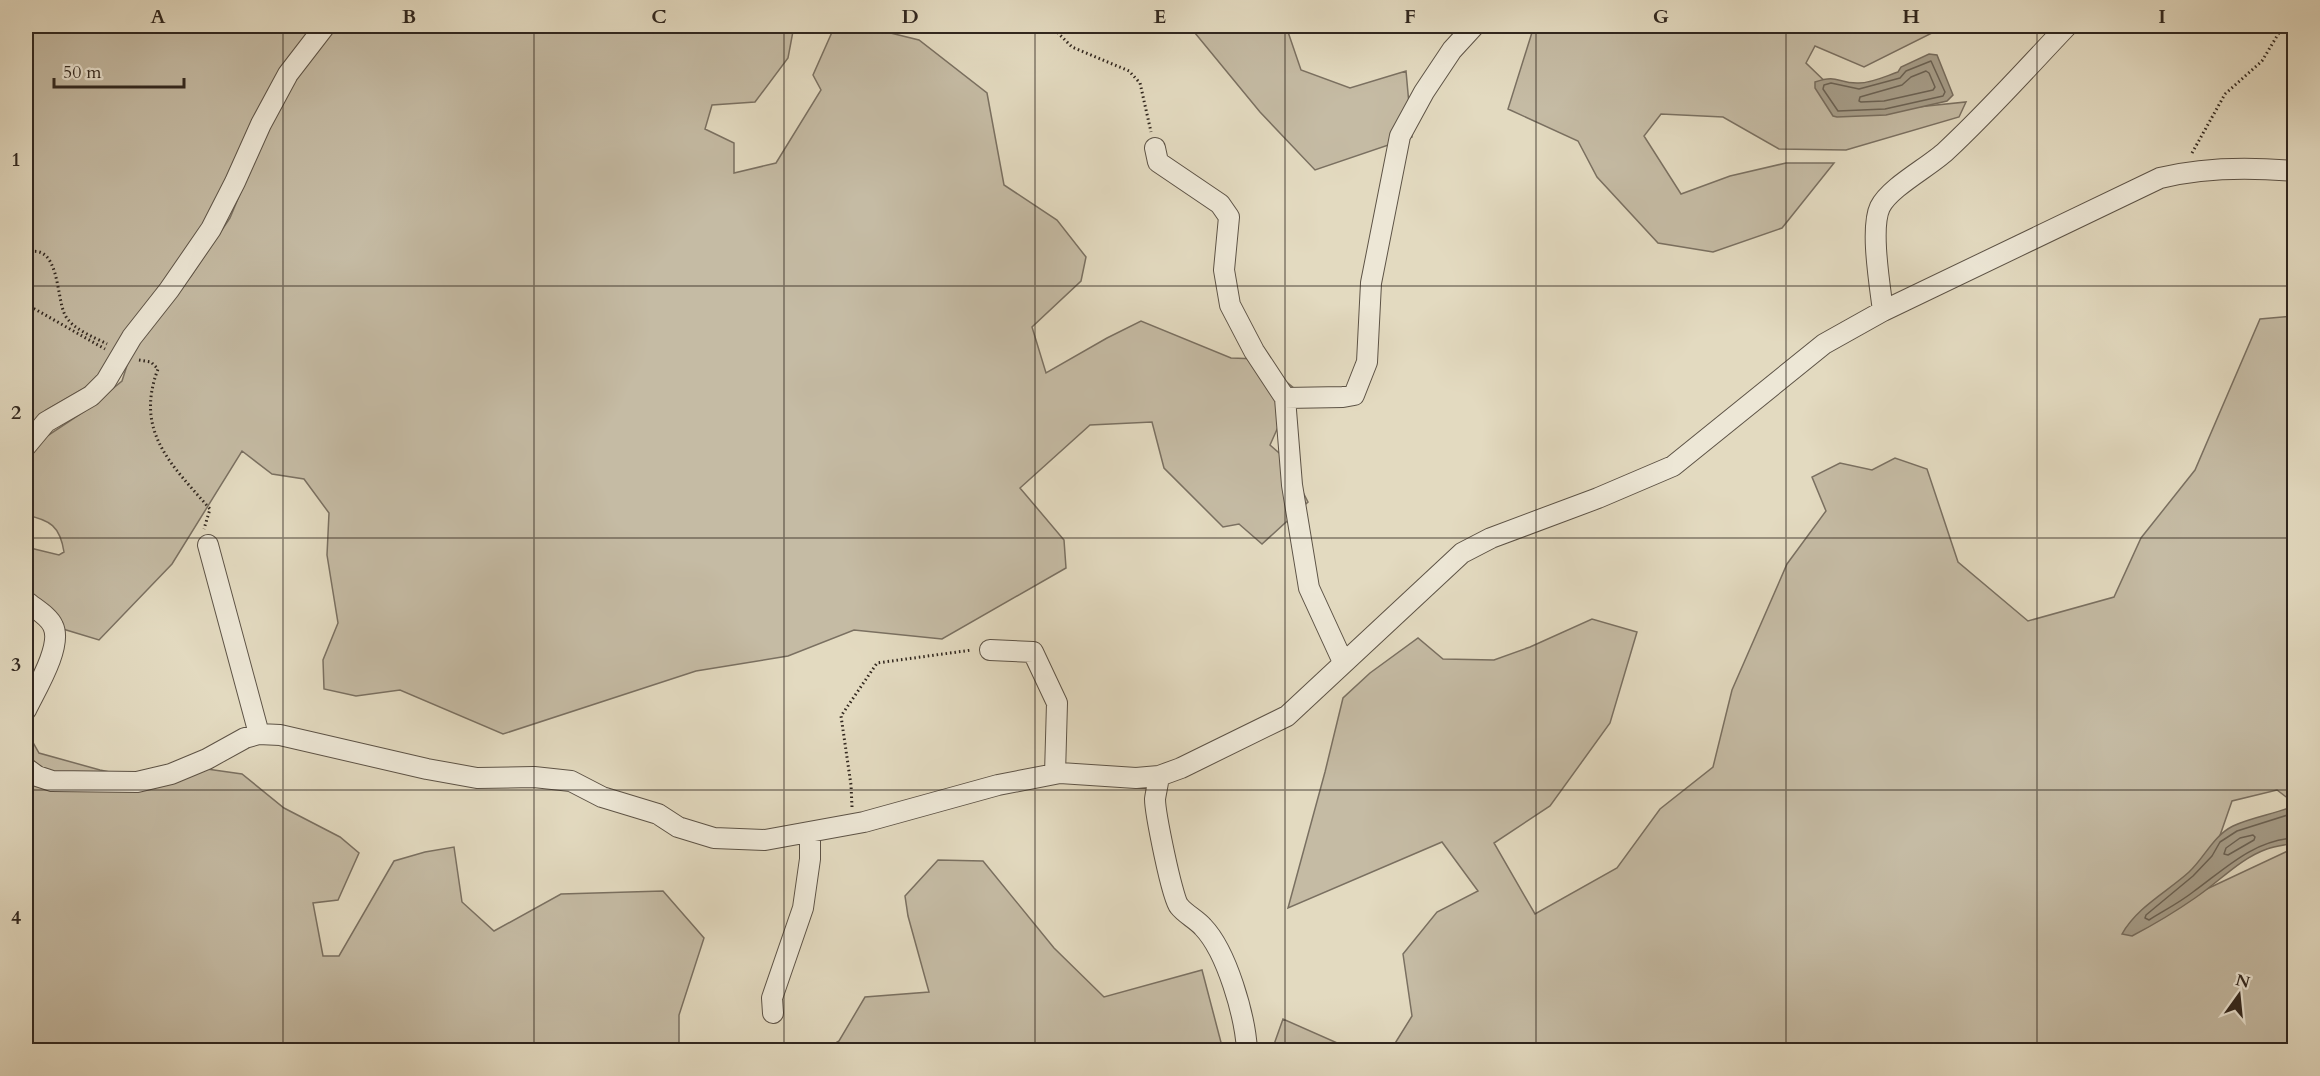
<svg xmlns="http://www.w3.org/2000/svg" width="2320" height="1076" font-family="Cardo,serif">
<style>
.green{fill:#c5bba4;stroke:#7a7061;stroke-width:1.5}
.water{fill:#a69d89;stroke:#776d5e;stroke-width:1.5}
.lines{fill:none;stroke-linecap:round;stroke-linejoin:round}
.shore{stroke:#6b6254;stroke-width:1.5}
.minor-casing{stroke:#5d5346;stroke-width:22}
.path{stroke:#30261e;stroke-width:3;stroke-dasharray:1.5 3;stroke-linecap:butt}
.minor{stroke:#ede7d6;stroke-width:20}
.grid{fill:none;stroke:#30261e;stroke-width:1.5;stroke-opacity:0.55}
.neatline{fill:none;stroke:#30261e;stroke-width:2}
.grid-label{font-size:20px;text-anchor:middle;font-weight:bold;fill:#30261e}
</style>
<rect width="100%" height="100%" fill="#e3dac0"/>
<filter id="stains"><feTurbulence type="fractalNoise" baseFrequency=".00333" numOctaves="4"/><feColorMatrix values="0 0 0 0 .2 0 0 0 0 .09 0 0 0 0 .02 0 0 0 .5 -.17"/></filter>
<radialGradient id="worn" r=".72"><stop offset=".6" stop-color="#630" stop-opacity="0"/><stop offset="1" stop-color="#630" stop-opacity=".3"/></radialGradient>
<path class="green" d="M26,26H316L209,216L100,379L46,410L26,433Z
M336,26H794L788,58L755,102L712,105L705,129L734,143V173L776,163L821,90L813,75L833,30L862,26L919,40L987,93L1004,185L1057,220L1086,257L1081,281L1032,327L1046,373L1107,338L1141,321L1231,358L1259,359L1295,389L1270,445L1286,459L1308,502L1262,544L1239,524L1223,527L1164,468L1152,422L1090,425L1020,488L1064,540L1066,568L942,639L854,630L788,656L696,671L503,734L400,690L356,696L324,689L323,660L338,623L327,555L329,513L304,479L272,474L242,451L172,564L99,640L63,629L26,590V547L59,555L64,552C60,526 50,520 26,515V457L44,438L85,411L122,381L130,356L152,322L191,276L230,218L259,148L295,78Z
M1107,26H1286L1301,70L1350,88L1406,71L1412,137L1315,170L1260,112L1195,33L1108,29Z
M1534,26H1927L1936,31L1864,67L1815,46L1806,63L1838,94L1869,112L1966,102L1959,117L1846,150L1779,149L1723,117L1661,114L1644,136L1681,194L1730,176L1786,163H1834L1782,228L1713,252L1658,243L1597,177L1578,141L1508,109Z
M2294,316V803L2277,790L2232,801L2209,867L2147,917L2294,848V1050H1272L1283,1019L1353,1050L1394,1045L1412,1016L1403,954L1437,912L1478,891L1442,842L1288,908L1325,772L1343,698L1370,673L1418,638L1443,659L1494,660L1530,647L1592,619L1637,632L1610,723L1550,806L1494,843L1535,914L1617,868L1660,809L1713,767L1732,690L1787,564L1826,511L1812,477L1840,463L1872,470L1895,458L1927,469L1958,562L2028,621L2114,597L2141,538L2195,470L2260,319Z
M26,730L39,753L100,770L158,782L200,768L242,774L284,808L340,837L359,853L338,900L313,903L323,956H339L394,861L425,852L454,847L462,902L494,931L561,894L663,891L704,938L679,1015V1050H26Z
M938,860L983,861L1054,948L1104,997L1202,970L1223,1050H824L839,1041L865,997L929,992L908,916L905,896Z"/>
<path class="water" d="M1929,54L1937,55L1953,95L1947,101L1886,115L1837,117L1833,116L1815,88V82C1838,74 1837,83 1857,83C1870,84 1886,76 1898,72L1901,67Z
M2294,806V843C2286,845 2276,846 2267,849C2239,859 2219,882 2195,898C2175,912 2153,925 2132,936L2122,934C2137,907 2167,892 2189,872C2205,857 2213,836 2233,826C2252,817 2275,814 2294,806Z"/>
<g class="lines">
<path class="shore" d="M1931,61L1945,92L1943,96L1885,109L1838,111L1823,89L1824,85L1831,83L1859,89L1900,78L1906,71Z
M1926,71L1929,73L1935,87L1933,90L1884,101L1861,102L1859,101L1860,97L1902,85L1911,77Z
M2294,813L2237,831L2220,842L2212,856L2193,876L2146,915L2145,918L2149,920C2163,911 2179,903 2193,892C2225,869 2252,841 2294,838
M2253,835L2255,837L2254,840L2228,855L2224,854L2226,848L2240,838Z"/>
<defs>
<path id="minor" d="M1155,148L1158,162L1220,204L1229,217L1224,270L1230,305L1254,351L1285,398L1292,485L1309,588L1343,662
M1883,311C1880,286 1870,228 1880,207C1890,187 1929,167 1946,151C1989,111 2027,68 2067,26
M1285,398L1343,397L1354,395L1367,362L1371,283L1400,136L1424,92L1452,50L1474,26
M26,446L46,422L91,396L106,381L132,337L169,290L211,229L235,182L261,124L288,74L325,26
M208,545L259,734
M26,601C34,608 49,616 53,626C63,646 35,691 26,710
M990,650L1033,652L1057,703L1055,774
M26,768L37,776L52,781L137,782L171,774L207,759L245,738L259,734L280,735L427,769L477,778L534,777L571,781L602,797L658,814L678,827L714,838L765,840L864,822L998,785L1060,773L1136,778L1159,776L1181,768L1287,716L1462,553L1491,538L1598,498L1673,466L1824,344L1883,311L2160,178C2204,167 2249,167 2294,171
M1159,776C1158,784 1156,792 1155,799C1155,812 1172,898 1179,906C1185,914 1196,919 1203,927C1227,952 1245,1016 1247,1050
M773,1013L772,998L803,908L810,859V832"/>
</defs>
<use href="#minor" class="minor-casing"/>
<path class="path" d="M1051,26L1072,47L1129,71L1140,83L1151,132
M2192,153L2225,94L2262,61L2283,26
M26,253C60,241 56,298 65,315C72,329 94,337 107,344
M26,304L105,349
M139,360L151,362L158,369C134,432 172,465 210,509L204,529
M852,807L851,785L841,716L877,663L972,650"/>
<use href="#minor" class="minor"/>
</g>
<path class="grid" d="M283,26V1050M534,26V1050M784,26V1050M1035,26V1050M1285,26V1050M1536,26V1050M1786,26V1050M2037,26V1050M26,286H2294M26,538H2294M26,790H2294"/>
<rect width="2320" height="1076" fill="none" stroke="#e3dac0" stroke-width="66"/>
<g transform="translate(2239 995) rotate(15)" stroke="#ede7d6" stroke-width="4.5" paint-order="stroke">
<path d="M0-4.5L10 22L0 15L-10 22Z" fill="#30261e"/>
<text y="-9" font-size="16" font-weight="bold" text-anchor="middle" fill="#30261e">N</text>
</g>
<path d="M54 78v9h130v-9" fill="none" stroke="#30261e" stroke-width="3"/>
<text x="63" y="78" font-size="18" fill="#30261e" stroke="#ede7d6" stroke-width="4.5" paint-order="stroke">50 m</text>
<rect x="33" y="33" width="2254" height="1010" class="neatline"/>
<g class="grid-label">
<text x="158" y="23">A</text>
<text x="409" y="23">B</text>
<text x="659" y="23">C</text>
<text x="910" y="23">D</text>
<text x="1160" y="23">E</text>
<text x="1410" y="23">F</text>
<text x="1661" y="23">G</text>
<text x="1911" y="23">H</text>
<text x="2162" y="23">I</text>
<text x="16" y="166">1</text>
<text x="16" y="419">2</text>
<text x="16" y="671">3</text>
<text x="16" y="924">4</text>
</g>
<rect width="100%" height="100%" filter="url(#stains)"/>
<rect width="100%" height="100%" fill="url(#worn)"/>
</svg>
